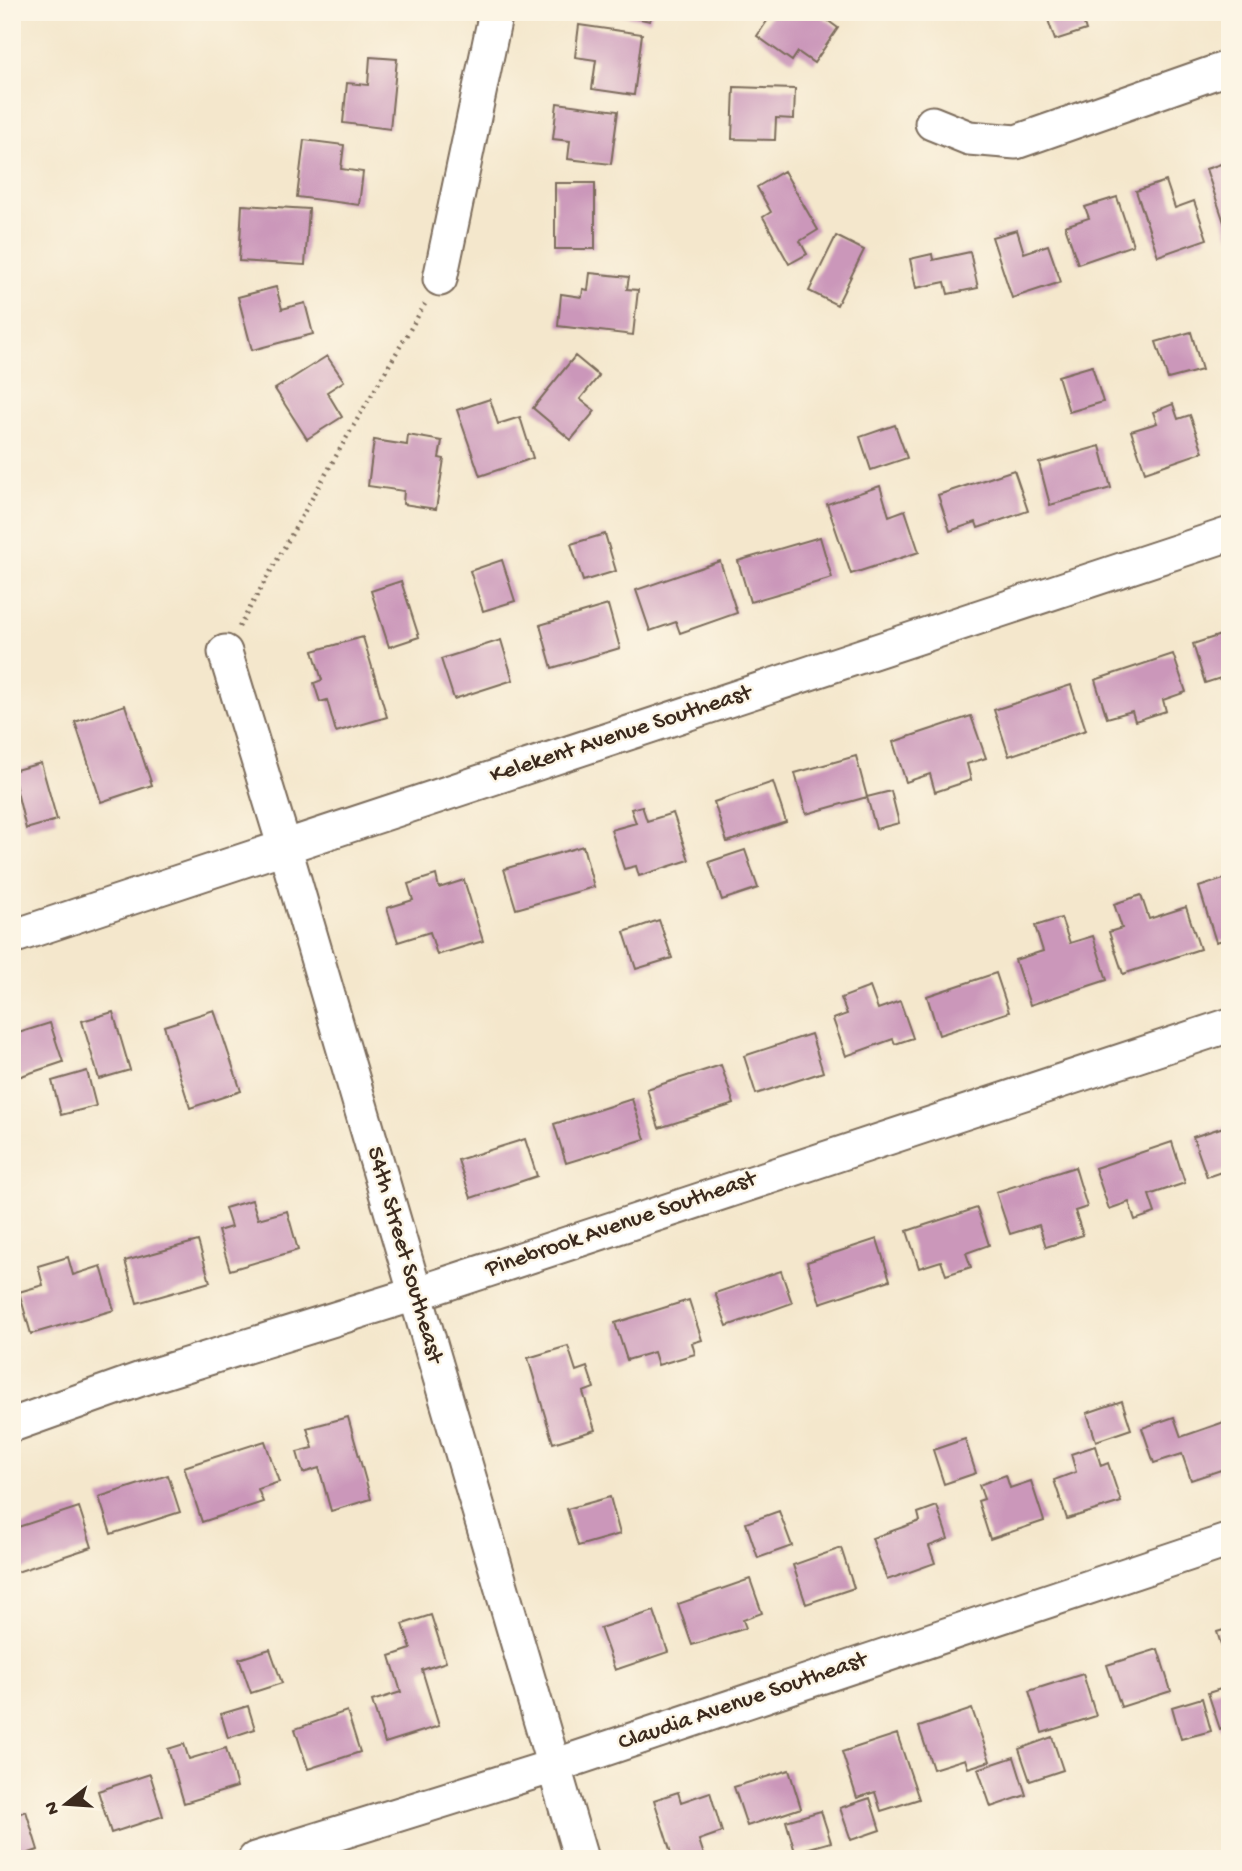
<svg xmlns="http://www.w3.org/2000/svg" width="1242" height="1871" font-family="'Gochi Hand',sans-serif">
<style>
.building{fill:#cb97ba}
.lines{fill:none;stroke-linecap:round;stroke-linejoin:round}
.street-casing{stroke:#7c6c5b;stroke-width:37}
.path{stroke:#7c6c5b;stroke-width:4.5;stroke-dasharray:2 5;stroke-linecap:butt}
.street{stroke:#fff;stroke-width:33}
.labels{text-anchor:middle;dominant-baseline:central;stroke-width:5;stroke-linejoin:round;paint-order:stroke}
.street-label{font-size:24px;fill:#3b2a1e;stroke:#fcf5e5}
</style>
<rect width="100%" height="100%" fill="#fcf5e5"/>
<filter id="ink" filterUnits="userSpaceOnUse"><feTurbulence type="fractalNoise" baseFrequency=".0143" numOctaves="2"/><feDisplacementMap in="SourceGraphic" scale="14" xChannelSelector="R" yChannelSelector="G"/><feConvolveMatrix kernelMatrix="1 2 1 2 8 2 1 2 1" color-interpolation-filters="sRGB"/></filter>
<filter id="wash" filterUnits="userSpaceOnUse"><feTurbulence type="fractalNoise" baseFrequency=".00686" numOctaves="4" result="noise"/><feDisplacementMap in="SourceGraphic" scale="28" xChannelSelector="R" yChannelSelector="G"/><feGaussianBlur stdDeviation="1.57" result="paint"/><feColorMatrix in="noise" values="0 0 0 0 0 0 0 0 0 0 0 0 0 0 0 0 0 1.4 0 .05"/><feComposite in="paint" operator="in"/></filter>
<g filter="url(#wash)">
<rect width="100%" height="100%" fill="#f4e7cc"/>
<g id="blocks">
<path class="building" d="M608,12H652L650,21Z
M773,12H816L838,28L814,63L798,52L792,61L757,36Z
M1025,12H1080L1086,30L1055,40L1047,17L1043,18L1041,13L1026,18Z
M579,25L642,34L634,95L592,89L596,60L575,57Z
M370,57L397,59L390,129L343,123L347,83L368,85Z
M734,87L795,89L794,119L776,118L775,140L732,139Z
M557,103L618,111L611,164L568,159L570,141L553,139Z
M304,140L344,145L341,169L363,172L359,205L297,197Z
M1230,161V237H1229L1206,169Z
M784,171L818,230L800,241L807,254L789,264L763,217L771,212L757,187Z
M1166,181L1175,208L1194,201L1207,239L1158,256L1136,191Z
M555,183H595V249H555Z
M1117,197L1133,245L1078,264L1065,226L1089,218L1085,207Z
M242,205L309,209L305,265L239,261Z
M1017,230L1024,253L1048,245L1061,282L1012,298L992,237Z
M836,236L864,250L837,305L809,291Z
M970,252L978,288L948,294L945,282L916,288L910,259L932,254L933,260Z
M590,273L629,277L627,289L638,290L633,335L558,326L561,294L582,297L583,289L588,290Z
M276,287L282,309L305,303L313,334L252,350L238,297Z
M1191,332L1202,370L1168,379L1156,342Z
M327,356L344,381L327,392L342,417L307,439L275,389Z
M575,356L599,376L580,399L595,411L571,440L533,408Z
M1092,366L1103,402L1069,412L1058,376Z
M490,399L498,424L520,417L533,458L480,476L457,410Z
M1173,404L1178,419L1190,415L1203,452L1145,472L1131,431L1157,423L1153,412Z
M895,425L907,458L871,470L860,437Z
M408,435L442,441L439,458L444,459L436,509L403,504L404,491L368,486L374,440L407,445Z
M1100,446L1111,488L1050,505L1039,463Z
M1014,470L1028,511L978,528L976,522L950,531L938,495Z
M880,486L889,516L905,510L919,552L851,574L827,504Z
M605,534L616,571L583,581L571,544Z
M820,537L832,578L750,602L738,561Z
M502,560L515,601L483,611L470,571Z
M720,561L737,613L680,633L676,622L650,631L636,590Z
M401,581L419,637L389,647L371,591Z
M608,605L620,648L552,668L540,625Z
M1230,632V675L1205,683L1193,644Z
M363,637L387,717L336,732L327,700L320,702L314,683L322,680L313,651Z
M501,640L513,680L454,699L441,659Z
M1173,654L1186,692L1163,700L1166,711L1135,721L1132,711L1107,718L1095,680Z
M1071,685L1086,730L1009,756L994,710Z
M125,705L152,785L101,802L75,722Z
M971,716L986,758L967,764L971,780L935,792L930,774L906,782L893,742Z
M856,756L867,797L806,814L795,773Z
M41,763L57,820L26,829L12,771Z
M773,782L786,822L727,842L714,802Z
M891,791L899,823L876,829L867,797Z
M642,806L647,821L673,813L689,860L639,876L636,866L624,869L611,830L636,823L631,809Z
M583,846L594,887L516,909L504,869Z
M745,850L758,888L722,900L709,862Z
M436,875L439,888L464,880L483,941L437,955L430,932L398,942L387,908L413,900L408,884Z
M1230,877V938L1216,942L1199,887Z
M1141,895L1149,919L1186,907L1200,949L1123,974L1109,932L1122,928L1114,904Z
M1061,918L1070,943L1093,936L1107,980L1030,1005L1015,960L1043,951L1035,926Z
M659,920L672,958L636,969L624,932Z
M996,973L1009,1012L939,1035L927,996Z
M870,987L878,1009L900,1001L913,1038L895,1044L893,1039L846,1056L833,1019L847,1014L841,998Z
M214,1010L241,1091L190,1108L164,1026Z
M113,1012L130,1070L99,1079L82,1021Z
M50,1023L63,1062L12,1079V1035Z
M811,1034L823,1072L756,1094L744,1056Z
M721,1065L734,1104L659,1128L647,1089Z
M87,1071L96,1106L61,1115L52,1081Z
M632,1099L645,1139L566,1163L554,1124Z
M1230,1125V1169L1207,1177L1193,1137Z
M525,1139L537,1176L471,1198L458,1160Z
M1172,1142L1185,1183L1149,1195L1155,1213L1135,1220L1129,1202L1109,1209L1095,1168Z
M1075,1167L1087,1207L1075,1211L1083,1235L1046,1247L1039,1225L1010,1234L996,1192Z
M252,1200L258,1219L287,1211L298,1250L230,1270L218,1231L231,1227L225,1208Z
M977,1208L989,1245L966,1253L971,1267L946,1275L941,1261L919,1268L907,1231Z
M877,1239L890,1280L820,1303L807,1262Z
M198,1241L210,1282L137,1303L125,1261Z
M68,1257L73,1275L101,1266L114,1310L31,1334L19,1292L43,1285L38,1266Z
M781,1271L792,1303L727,1326L715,1293Z
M689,1300L702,1340L692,1343L695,1354L658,1365L654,1352L627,1360L615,1323Z
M568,1346L576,1371L587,1367L594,1388L583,1392L595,1430L553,1443L528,1358Z
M1122,1401L1131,1429L1096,1441L1087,1413Z
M348,1417L371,1499L331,1511L319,1468L303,1473L297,1452L313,1448L307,1428Z
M1174,1417L1181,1437L1230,1420V1467L1191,1480L1182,1454L1154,1463L1142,1428Z
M965,1439L976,1473L944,1484L933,1450Z
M265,1441L279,1482L258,1489L263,1502L202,1522L184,1467Z
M1095,1446L1101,1466L1108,1463L1121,1502L1067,1519L1054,1480L1076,1472L1071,1454Z
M168,1475L180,1512L111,1534L99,1497Z
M1006,1475L1010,1488L1031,1481L1044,1521L990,1539L978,1501L984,1499L979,1485Z
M610,1497L620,1534L578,1546L567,1509Z
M937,1506L948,1539L929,1546L935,1563L887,1580L872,1538L920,1521L918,1513Z
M79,1507L92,1547L14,1573L12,1529Z
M779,1511L792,1546L758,1558L746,1523Z
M841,1548L854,1588L806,1604L793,1565Z
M750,1579L762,1613L743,1620L746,1628L692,1645L678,1604Z
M654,1611L668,1652L615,1670L600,1628Z
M431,1615L446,1662L422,1670L439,1726L385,1743L372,1701L401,1692L390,1656L411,1649L403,1624Z
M1230,1628V1669H1229L1217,1632Z
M270,1649L282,1683L251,1693L239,1659Z
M1158,1649L1171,1691L1121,1707L1107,1665Z
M1083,1674L1096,1716L1042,1733L1029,1691Z
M1230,1686V1725L1220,1729L1208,1693Z
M1202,1698L1211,1731L1181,1739L1172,1707Z
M248,1706L255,1729L228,1738L221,1714Z
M972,1709L990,1761L968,1768L965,1759L933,1769L919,1727Z
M347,1711L360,1752L308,1769L295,1729Z
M897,1734L919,1799L881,1811L875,1792L857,1798L842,1752Z
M1052,1737L1063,1770L1030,1781L1019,1749Z
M184,1744L189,1759L226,1748L237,1787L184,1803L168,1749Z
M1014,1757L1026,1795L991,1807L978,1769Z
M789,1770L801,1808L747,1826L734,1787Z
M150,1774L163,1816L111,1833L98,1791Z
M678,1792L681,1802L710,1792L722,1832L699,1840L705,1858L673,1859L654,1800Z
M870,1798L880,1830L851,1840L840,1808Z
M26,1811L38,1850L12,1859V1816Z
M821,1811L831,1842L795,1852L786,1821Z"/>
</g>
</g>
<g filter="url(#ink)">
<use href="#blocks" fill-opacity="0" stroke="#7c6c5b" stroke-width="2"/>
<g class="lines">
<defs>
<path id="street" d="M932,123L969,138L1016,142L1230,67
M440,279L496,12
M225,652L284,845L581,1859
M12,937L1230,534
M12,1425L141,1379L415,1294L1230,1025
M255,1859L554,1766L1230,1540"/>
</defs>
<use href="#street" class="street-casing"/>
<path class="path" d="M239,627L344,442L425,304"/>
<use href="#street" class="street"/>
</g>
</g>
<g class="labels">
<g class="street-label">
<text transform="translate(621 735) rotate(-18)">Kelekent Avenue Southeast</text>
<text transform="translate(621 1225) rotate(-19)">Pinebrook Avenue Southeast</text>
<text transform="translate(404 1255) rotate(74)">54th Street Southeast</text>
<text transform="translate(743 1702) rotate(-19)">Claudia Avenue Southeast</text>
</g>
</g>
<rect width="1242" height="1871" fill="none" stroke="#fcf5e5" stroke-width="42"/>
<g transform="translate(66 1804) rotate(253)" stroke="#fcf5e5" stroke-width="5" paint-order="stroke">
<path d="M0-5L12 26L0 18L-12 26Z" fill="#3b2a1e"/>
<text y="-10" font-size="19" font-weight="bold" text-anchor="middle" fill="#3b2a1e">N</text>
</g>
</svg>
